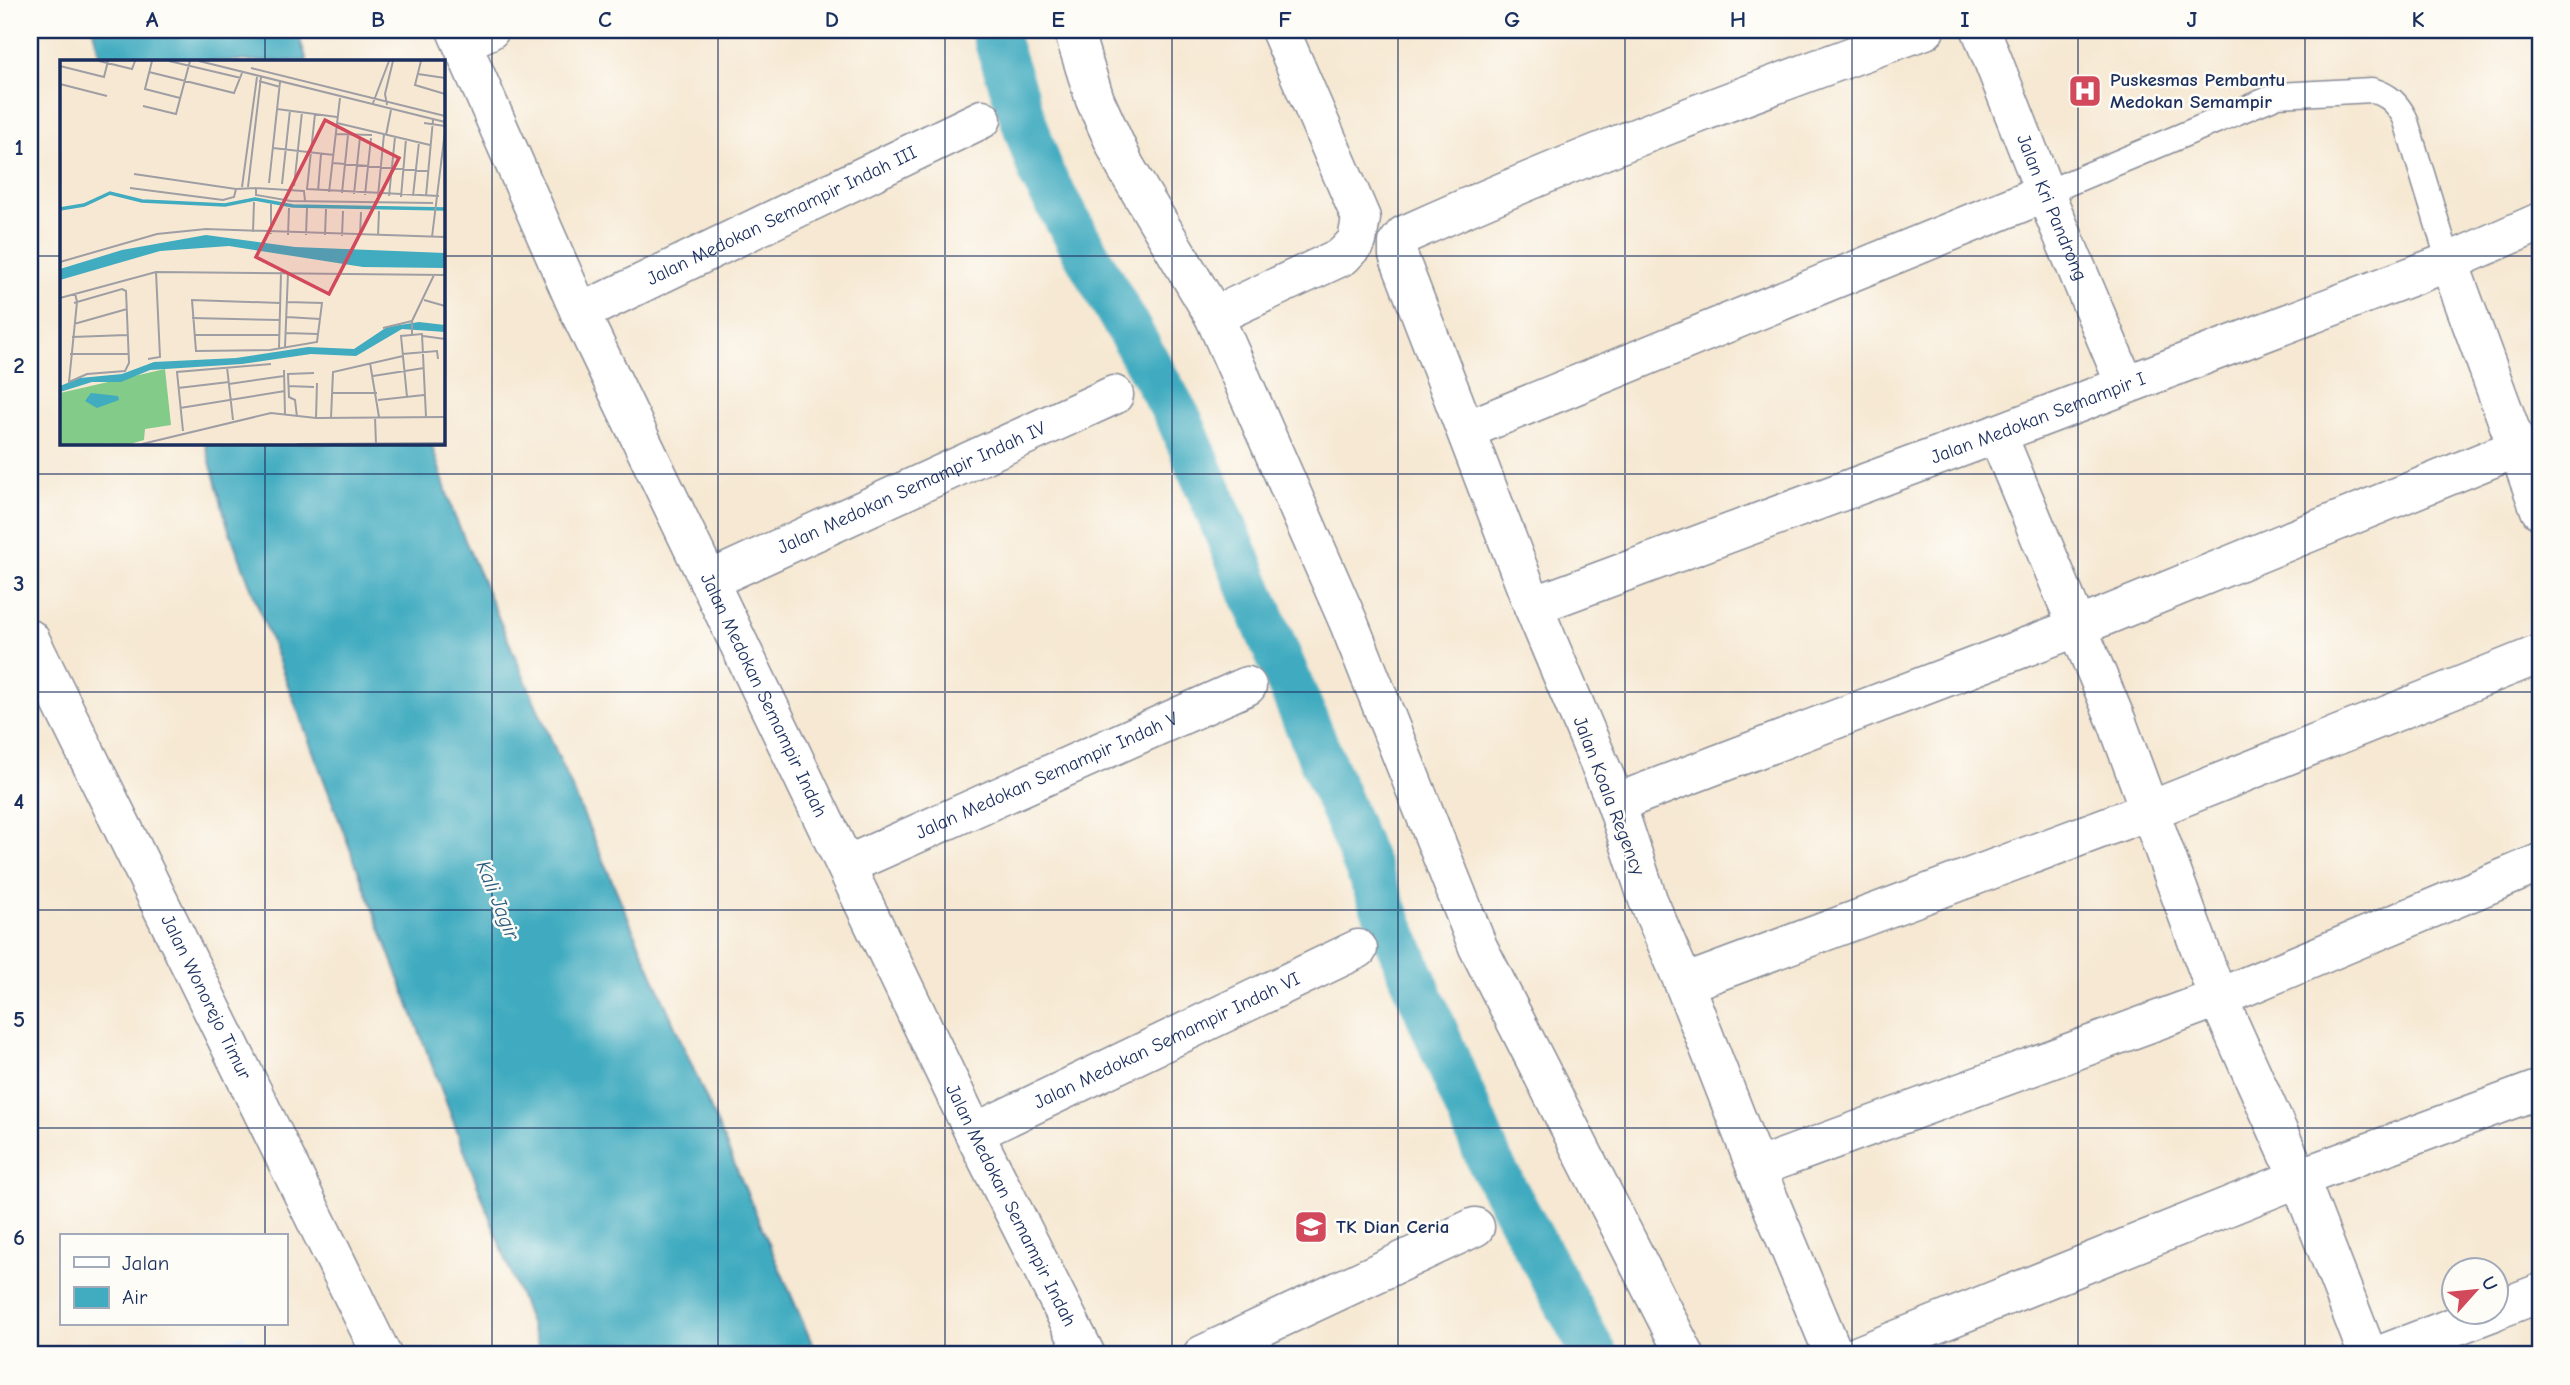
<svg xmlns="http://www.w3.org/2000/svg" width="2570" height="1385" font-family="'Comic Neue',sans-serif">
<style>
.built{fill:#cadcf9}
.water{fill:#41abc0;stroke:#2e6d8f;stroke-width:2}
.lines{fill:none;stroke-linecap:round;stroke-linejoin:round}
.canal{stroke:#41abc0;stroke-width:46}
.service-casing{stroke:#888c98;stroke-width:27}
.minor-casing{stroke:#888c98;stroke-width:41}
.tertiary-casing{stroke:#888c98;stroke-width:41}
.service{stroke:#fff;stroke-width:24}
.minor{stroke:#fff;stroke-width:38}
.tertiary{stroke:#fff;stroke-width:38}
.grid{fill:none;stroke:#1b2f5e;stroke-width:2;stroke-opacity:0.55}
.labels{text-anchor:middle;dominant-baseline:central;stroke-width:5;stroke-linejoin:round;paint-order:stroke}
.poi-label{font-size:19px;font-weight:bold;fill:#1b2f5e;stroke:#fdfcf7;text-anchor:start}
.street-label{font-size:19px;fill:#1b2f5e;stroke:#fdfcf7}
.water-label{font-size:21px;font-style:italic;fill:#285a80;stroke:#fdfcf7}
.inset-river{fill:none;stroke:#41abc0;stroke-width:3.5}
.inset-road{fill:none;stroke:#9e9ea4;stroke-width:2}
.view{fill:#d1495b;fill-opacity:0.15;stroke:#d1495b;stroke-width:3.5}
.inset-edge{fill:none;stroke:#1b2f5e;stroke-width:3.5}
.neatline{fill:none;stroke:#1b2f5e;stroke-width:2.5}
.grid-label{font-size:23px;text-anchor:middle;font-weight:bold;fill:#1b2f5e}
</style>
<rect width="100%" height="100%" fill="#fdfcf7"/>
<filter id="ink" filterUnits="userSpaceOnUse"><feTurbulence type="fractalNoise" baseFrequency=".0143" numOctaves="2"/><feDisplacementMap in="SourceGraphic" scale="14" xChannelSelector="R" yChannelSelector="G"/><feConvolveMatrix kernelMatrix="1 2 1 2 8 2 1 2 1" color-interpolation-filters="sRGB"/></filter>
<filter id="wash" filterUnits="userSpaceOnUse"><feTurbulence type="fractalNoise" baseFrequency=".00686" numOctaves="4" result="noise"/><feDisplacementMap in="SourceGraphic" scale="28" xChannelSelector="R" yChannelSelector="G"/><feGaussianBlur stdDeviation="1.57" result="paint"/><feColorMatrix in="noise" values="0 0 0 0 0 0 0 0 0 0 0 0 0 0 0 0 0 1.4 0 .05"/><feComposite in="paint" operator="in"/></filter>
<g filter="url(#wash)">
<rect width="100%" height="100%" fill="#f6e8d2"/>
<path class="built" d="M243,1334L254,1355H182Z"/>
<path class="water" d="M93,30H297L307,61H101Z
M205,443H431L454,515L817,1355H542L228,527Z"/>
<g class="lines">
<path class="canal" d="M993,30L1042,175L1180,421L1491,1164L1595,1355"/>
</g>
</g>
<g filter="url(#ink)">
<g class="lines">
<defs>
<path id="service" d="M2045,193L2278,95L2372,90C2389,95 2397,103 2405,118L2449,262"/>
<g id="minor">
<path d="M1073,30L1095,100L1125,166L1214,316L1348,621L1478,947L1685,1355"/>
<path id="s1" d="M1981,30L2045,193L2125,384"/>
<path d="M462,43L490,30"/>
<path d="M2449,262L2540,510"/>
<path id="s2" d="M580,313L982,119"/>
<path d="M1214,316L1343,256L1357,241L1361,218L1280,30"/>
<path d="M1466,430L2045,193"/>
<path d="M1997,434L2117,722L2218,998L2299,1178L2368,1355"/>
<path id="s3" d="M708,581L1114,395"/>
<path id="s4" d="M1533,606L1997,434L2449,262L2540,222"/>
<path id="s5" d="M30,639L382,1355"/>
<path d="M1616,803L2078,627L2517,448"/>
<path id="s6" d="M847,865L1247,686"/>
<path d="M1684,984L2151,810L2540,654"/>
<path id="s7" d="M974,1133L1358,949"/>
<path d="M1756,1168L2218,998L2540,863"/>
<path d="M2496,1310L2540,1293"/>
<path d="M1202,1355L1475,1227"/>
<path d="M1834,1355L1756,1168L1684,984L1648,900L1616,803L1533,606L1398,255V243L1404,235C1575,158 1749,93 1925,30"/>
<path d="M1859,1355L2299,1178L2540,1089"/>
<path d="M2380,1355L2492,1312"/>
</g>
<g id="tertiary">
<path id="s8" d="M456,30L580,313L974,1133L1086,1355"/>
</g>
</defs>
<use href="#service" class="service-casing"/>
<use href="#minor" class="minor-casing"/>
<use href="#tertiary" class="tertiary-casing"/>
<use href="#service" class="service"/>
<use href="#minor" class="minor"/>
<use href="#tertiary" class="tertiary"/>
</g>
</g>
<path class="grid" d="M265,30V61M492,30V1355M718,30V1355M945,30V1355M1172,30V1355M1398,30V1355M1625,30V1355M1852,30V1355M2078,30V1355M2305,30V1355M30,256H61M443,256H2540M265,443V1236M30,474H2540M30,692H2540M30,910H2540M30,1128H2540M265,1324V1355"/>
<defs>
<symbol id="hospital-square" viewBox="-11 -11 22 22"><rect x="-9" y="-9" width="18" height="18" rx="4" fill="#d1495b" stroke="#fdfcf7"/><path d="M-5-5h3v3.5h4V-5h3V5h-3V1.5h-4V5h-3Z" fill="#fff"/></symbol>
<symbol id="school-square" viewBox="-11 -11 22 22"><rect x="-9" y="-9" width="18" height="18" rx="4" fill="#d1495b" stroke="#fdfcf7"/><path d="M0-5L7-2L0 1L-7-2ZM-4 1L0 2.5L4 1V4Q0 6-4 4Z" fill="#fff"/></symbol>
</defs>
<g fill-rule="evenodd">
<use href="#hospital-square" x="2066" y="72" width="38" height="38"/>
<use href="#school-square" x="1292" y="1208" width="38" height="38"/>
</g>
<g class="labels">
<g class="poi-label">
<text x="2110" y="80">Puskesmas Pembantu<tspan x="2110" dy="22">Medokan Semampir</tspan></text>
<text x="1336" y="1227">TK Dian Ceria</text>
</g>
<g class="street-label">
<text stroke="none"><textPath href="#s1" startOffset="191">Jalan Kri Pandrong</textPath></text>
<text stroke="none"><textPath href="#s2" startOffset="224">Jalan Medokan Semampir Indah III</textPath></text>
<text stroke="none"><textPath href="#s4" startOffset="539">Jalan Medokan Semampir I</textPath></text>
<text stroke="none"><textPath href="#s3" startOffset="224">Jalan Medokan Semampir Indah IV</textPath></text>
<text stroke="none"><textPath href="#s8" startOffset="733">Jalan Medokan Semampir Indah</textPath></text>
<text stroke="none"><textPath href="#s6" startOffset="219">Jalan Medokan Semampir Indah V</textPath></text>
<text transform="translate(1609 796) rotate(69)">Jalan Koala Regency</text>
<text stroke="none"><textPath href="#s5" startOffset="399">Jalan Wonorejo Timur</textPath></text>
<text stroke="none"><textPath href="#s7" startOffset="214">Jalan Medokan Semampir Indah VI</textPath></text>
<text stroke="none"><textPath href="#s8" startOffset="1300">Jalan Medokan Semampir Indah</textPath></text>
</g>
<g class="water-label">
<text transform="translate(498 900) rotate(68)">Kali Jagir</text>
</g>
</g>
<g transform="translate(60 60)">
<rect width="385" height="385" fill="#f6e8d2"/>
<path d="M105,309L111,365L85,369L84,380L70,384H0V333Z" fill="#82cb88"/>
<path d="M146,175L235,187L385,193V208L303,207L169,186L100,191L0,220V209L62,190ZM359,262L385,265V272L342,269L296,296L251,294L182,304L90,310L61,322H32L0,332V326L20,318L62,314L94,302L176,298L248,287L294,289L327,267ZM31,333L58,336L59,340L37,348L25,341Z" fill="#41abc0"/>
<path class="inset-river" d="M0,149L24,145L50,133L82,141L165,145L195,139L233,146L385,149"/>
<path class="inset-road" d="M39,1L72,9L75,1M92,1L85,29L120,38M109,1L181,18M139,1L385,62M361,1L355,25L385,34M0,6L44,17L48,1M191,8L385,56M89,12L174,33L182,13M358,14L385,18M199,21L220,27M0,24L47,36M313,43L329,1M327,45L325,34L333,1M83,46L116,54L130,1M217,49L277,57M255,54L247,129L379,136M277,63L370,85M364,63L385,66M276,74L312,75M326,75L331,50M213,88L274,95M273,103L368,111M74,114L176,129L196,128M209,123L220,22M222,124L230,50M234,126L242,52M182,127L197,17M188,127L201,17M70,128L163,140L174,137L176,129M258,131L261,94M269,132L280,38M282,133L288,75M294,134L300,77M305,135L311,78M318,136L324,74M329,136L335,77M353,136L359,82M366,136L373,60M341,137L346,79M245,141L244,131L196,128V135L231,141L373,143M193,172L194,142M211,174V144M228,175L229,148M246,175L247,148M265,175L266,149M282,176L283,151M300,176L301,152M318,176L319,151M372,177L385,71M0,202L97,174L146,169L385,177M0,238L96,212L385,215M364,240L385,246M14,243L17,242L62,229L66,231L69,303L65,311L27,314L9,322L17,242L15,233M220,243L132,240L136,291L210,290L257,282L262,243L227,242M227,257L260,259M132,258L220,260M14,264L67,249M323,268L352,261M226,273L258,274M352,274V261L374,215M134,275H220M363,276L385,279M12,277L67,275M225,287L228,213M219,288L221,212M10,294H68M342,294L377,291L378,299M88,299L100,297L96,212M310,303L319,357M167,307L173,360M224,310L225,355M313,316L364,308M169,324L224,316M228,326L254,327M118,328L169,322M272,333H317M347,337L341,276L362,274L366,357M318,340L364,335M120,348L225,331M237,357L235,340L229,337L228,314L254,313M315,357L316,384M256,358L257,323M271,358L273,312L343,296M123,371L117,312L211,304M82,384L211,353L256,358L385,357M237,384L385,383"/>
<path class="view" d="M265,60L339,98L269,234L196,197Z"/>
<rect width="385" height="385" class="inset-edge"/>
</g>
<rect width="2570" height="1385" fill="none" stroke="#fdfcf7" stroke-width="77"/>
<rect x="60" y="1234" width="228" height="91" fill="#fdfcf7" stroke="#a3aaba" stroke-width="2"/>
<rect x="74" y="1257" width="35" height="10" fill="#ffffff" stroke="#a3aaba" stroke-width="2"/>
<text x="122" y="1270" font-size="21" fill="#1b2f5e">Jalan</text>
<rect x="74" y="1287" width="35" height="21" fill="#41abc0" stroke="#a3aaba" stroke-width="2"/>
<text x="122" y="1304" font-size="21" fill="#1b2f5e">Air</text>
<g transform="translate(2475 1291) rotate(63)"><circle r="33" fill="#fdfcf7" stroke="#a3aaba" stroke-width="2"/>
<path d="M0-5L12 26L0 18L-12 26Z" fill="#d1495b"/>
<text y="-10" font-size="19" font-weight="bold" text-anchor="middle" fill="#1b2f5e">U</text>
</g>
<rect x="38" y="38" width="2494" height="1308" class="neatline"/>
<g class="grid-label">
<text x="152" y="27">A</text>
<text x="378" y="27">B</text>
<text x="605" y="27">C</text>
<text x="832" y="27">D</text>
<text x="1058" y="27">E</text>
<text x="1285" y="27">F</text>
<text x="1512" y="27">G</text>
<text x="1738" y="27">H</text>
<text x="1965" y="27">I</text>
<text x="2192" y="27">J</text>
<text x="2418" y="27">K</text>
<text x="19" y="155">1</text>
<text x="19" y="373">2</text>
<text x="19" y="591">3</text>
<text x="19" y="809">4</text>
<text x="19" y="1027">5</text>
<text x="19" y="1245">6</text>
</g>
</svg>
